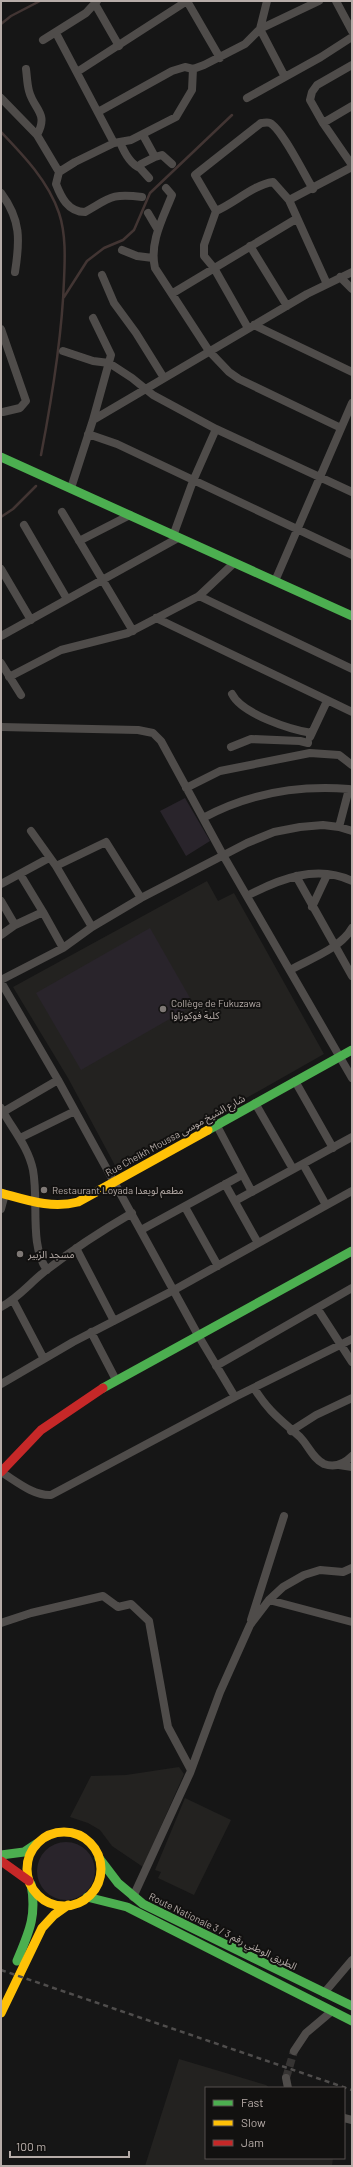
<svg xmlns="http://www.w3.org/2000/svg" width="353" height="2167" font-family="Barlow,'Noto Sans Arabic',sans-serif">
<style>
.built{fill:#232220}
.green{fill:#29242b}
.lines{fill:none;stroke-linecap:round;stroke-linejoin:round}
.stream{stroke:#423533;stroke-width:2.5}
.street-tunnel{stroke:#363433;stroke-width:8;stroke-dasharray:8 4;stroke-linecap:butt}
.street{stroke:#4f4c4a;stroke-width:8}
.fast{stroke:#4caf50;stroke-width:9}
.slow{stroke:#ffc107;stroke-width:9}
.jam{stroke:#c62828;stroke-width:9}
.rail{stroke:#4f4d4c;stroke-width:2.5;stroke-dasharray:5 4;stroke-linecap:butt}
.poi-dot{fill:#7e7875;stroke:#121110;stroke-width:1.5}
.labels{text-anchor:middle;dominant-baseline:central;stroke-width:4;stroke-linejoin:round;paint-order:stroke}
.poi-label{font-size:10px;fill:#b6aca8;stroke:#121110;text-anchor:start}
.street-label{font-size:10px;fill:#b6aca8;stroke:#121110}
</style>
<rect width="100%" height="100%" fill="#161616"/>
<path class="built" d="M207,881L218,901L234,893L324,1054L118,1171L68,1078L13,987Z
M179,1767L184,1774L143,1867L112,1846L100,1830L88,1823L70,1817L91,1776L126,1775Z
M185,1798L231,1820L194,1895L158,1878L161,1872L155,1870Z
M179,2059L266,2085L270,2088H206V2158H333L332,2166H145Z"/>
<path class="green" d="M185,798L210,841L186,856L160,811Z
M150,928L194,1005L81,1070L36,993Z
M37 1871a29 29 0 1 1 58 0a29 29 0 1 1-58 0Z"/>
<g class="lines">
<path class="stream" d="M1,24L11,16L40,1
M1,132C24,156 48,181 59,213C66,234 65,258 64,280C62,339 52,398 41,455
M64,297L87,261L104,248L123,240L134,230L150,193L232,115
M1,517L13,509L36,486"/>
<path class="street-tunnel" d="M286,2078L294,2051"/>
<path class="street" d="M336,1L352,31
M95,4L119,46
M56,33L114,143
M43,40L86,13L97,1
M352,65L317,85L312,92L310,100L323,123L352,165
M26,69C27,76 27,84 29,91C34,110 49,113 37,135
M77,72L187,1L220,58
M285,77L260,29L319,1
M1,98L37,135L59,172
M247,98L321,57L352,37
M98,112L172,71L185,67L193,69L204,65L245,44L260,29L267,1
M323,123L352,106
M143,135L155,157L162,155L172,164
M120,142C124,152 130,164 140,168
M149,178L140,168L141,164L155,157
M166,188L172,195C163,218 149,243 155,268L209,351L229,372L239,379L341,428
M1,193C21,220 20,240 15,272
M142,197C111,193 110,198 85,212C68,212 61,197 56,184L59,172L75,162L114,143L131,140L176,117L192,90L193,69
M289,200L352,167
M216,211C235,203 253,185 273,182L289,200L327,284
M148,213L158,230
M250,246L287,306
M122,250L137,256L153,258
M102,275L114,303L136,333L164,378
M340,277L352,289
M173,293L296,219
M254,325L352,372
M248,328L214,268L204,256V245L216,211L195,175L261,123C264,123 267,122 270,123C282,129 305,176 313,189
M1,329L26,401L20,408L3,412
M63,351L93,361L109,363L132,378L153,395L216,429L352,492
M93,420L111,355L93,318
M88,434L117,444L352,555
M71,488L93,420L307,294L352,272
M62,512L133,631
M24,525L67,599
M173,536L193,481L216,429
M79,541L130,515
M1,569L31,620
M275,581L352,403
M199,596L352,669
M156,618L352,712
M1,636L178,538
M1,663L21,695
M9,677L61,650L128,633L199,596L234,563
M232,694C242,714 291,730 312,733
M1,727L138,730L153,733L161,741L223,855L352,1078
M310,737L327,701
M231,747L251,739L300,741L308,743
M186,788L220,771L310,753L339,755L352,765
M203,818C249,793 297,785 349,789L339,827
M31,831L56,866L92,927
M56,866L106,842L141,898
M20,874L43,912L63,948
M296,876L352,976
M1,884L49,858
M247,896C279,879 317,864 352,881
M1,901L15,925
M312,907L327,875
M1,935L15,925L43,912
M290,970C310,959 341,948 352,928
M1,980L63,948L92,927L141,898L247,843L274,832L300,827L323,825L339,827L352,831
M1,982L58,1080L198,1335L235,1397
M295,1081L333,1148
M255,1103L293,1169
M1,1108C12,1129 28,1146 33,1170C39,1202 29,1245 47,1270
M1,1111L3,1112L58,1080
M216,1124L252,1192
M20,1138L75,1111
M303,1164L326,1205
M225,1184L258,1243
M235,1201L352,1137
M185,1207L218,1266
M1,1209L5,1194
M141,1230L242,1175
M76,1248L114,1321
M13,1300L44,1359
M1,1307C18,1298 29,1284 44,1272C72,1250 101,1231 132,1213
M317,1308L352,1362
M91,1332L116,1380
M216,1366L352,1288
M1,1384L73,1342L174,1290L352,1191
M254,1388C269,1412 280,1419 300,1437C308,1445 313,1459 324,1464C335,1468 345,1463 352,1456
M291,1431L316,1415L352,1398
M339,1465L352,1467
M1,1472C16,1481 33,1496 51,1495L235,1397L352,1339
M269,1600L352,1622
M251,1620L284,1516
M1,1623L31,1613L103,1596L118,1607L131,1604L149,1621L168,1727L191,1770
M133,1897L190,1773L220,1692L250,1625L269,1600L283,1587L304,1575L320,1570L343,1572L352,1568
M324,1993L352,1960
M294,2051L306,2033L332,2011
M286,2078L288,2088
M344,2118L352,2120"/>
<path class="fast" d="M1,457L352,616
M208,1130L352,1050
M103,1388L352,1251
M1,1855L24,1852L36,1844
M99,1858L118,1883L143,1904L352,2006
M87,1897L127,1907L352,2021
M17,1961C29,1932 37,1916 31,1884"/>
<path class="slow" d="M1,1193C27,1200 51,1209 78,1202L208,1130
M27 1869a37 37 0 1 1 74 0a37 37 0 1 1-74 0Z
M1,2013L42,1928L54,1915L68,1905"/>
<path class="jam" d="M1,1472L41,1430L103,1388
M1,1861L29,1881"/>
<path class="rail" d="M1,1970L352,2090"/>
</g>
<g class="poi-dot">
<circle cx="163" cy="1009" r="4"/>
<circle cx="44" cy="1190" r="4"/>
<circle cx="20" cy="1254" r="4"/>
</g>
<g class="labels">
<g class="poi-label">
<text x="171" y="1003">Collège de Fukuzawa<tspan x="171" dy="12">كلية فوكوزاوا</tspan></text>
<text x="52" y="1190">Restaurant Loyada مطعم لويعدا</text>
<text x="28" y="1254">مسجد الزبير</text>
</g>
<g class="street-label">
<text transform="translate(175 1135) rotate(-29)">Rue Cheikh Moussa شارع الشيخ موسى</text>
<text transform="translate(223 1931) rotate(26)">Route Nationale 3 / الطريق الوطني رقم 3</text>
</g>
</g>
<rect width="353" height="2167" fill="none" stroke="#b6aca8" stroke-width="4"/>
<rect x="205" y="2087" width="140" height="72" fill="#121110" stroke="#544f4d"/>
<rect x="213" y="2100" width="20" height="6" fill="#4caf50" stroke="#544f4d"/>
<text x="241" y="2107" font-size="12" fill="#b6aca8">Fast</text>
<rect x="213" y="2120" width="20" height="6" fill="#ffc107" stroke="#544f4d"/>
<text x="241" y="2127" font-size="12" fill="#b6aca8">Slow</text>
<rect x="213" y="2140" width="20" height="6" fill="#c62828" stroke="#544f4d"/>
<text x="241" y="2147" font-size="12" fill="#b6aca8">Jam</text>
<path d="M10 2151v6h119v-6" fill="none" stroke="#b6aca8" stroke-width="2"/>
<text x="16" y="2151" font-size="12" fill="#b6aca8" stroke="#121110" stroke-width="3" paint-order="stroke">100 m</text>
</svg>
